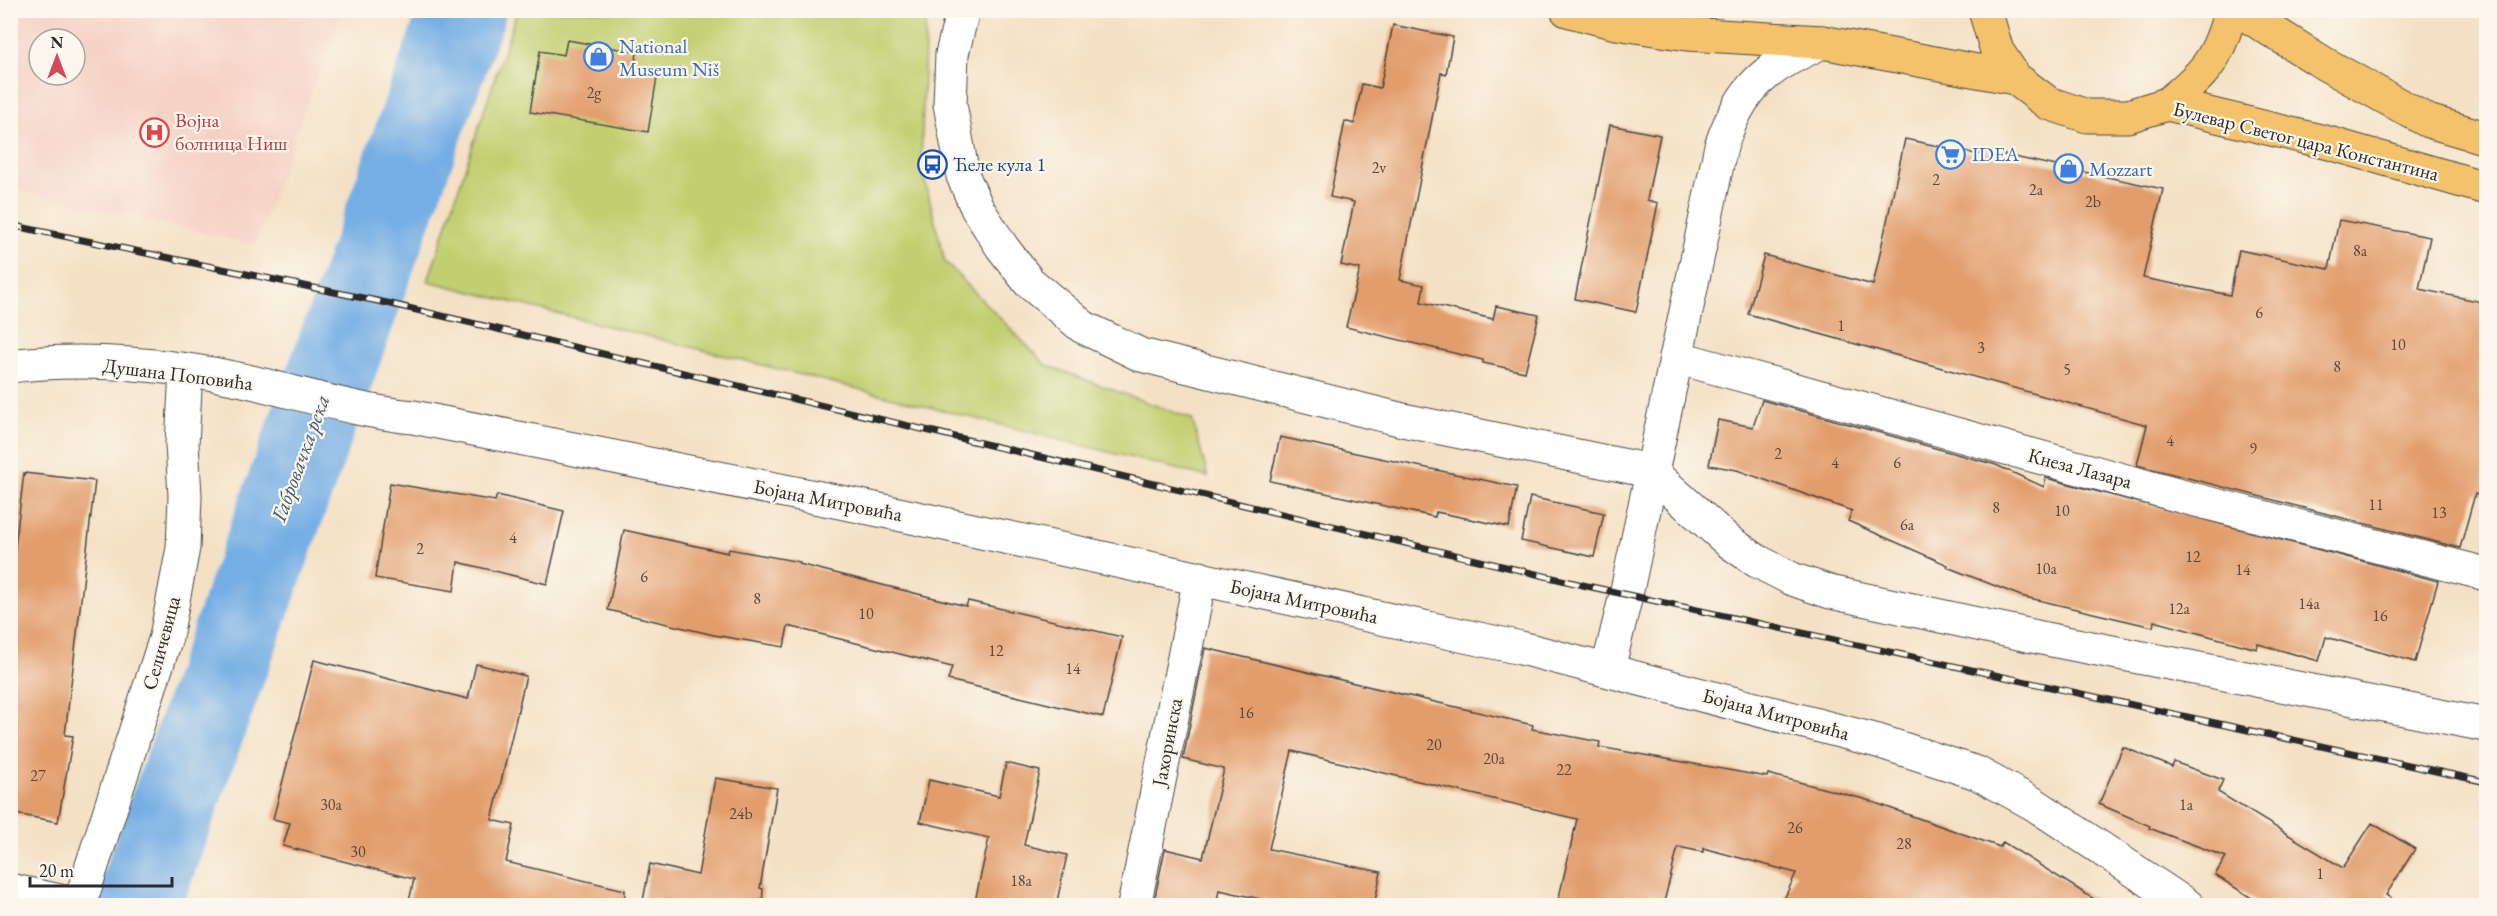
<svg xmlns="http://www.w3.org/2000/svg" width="2497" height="916" font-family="'EB Garamond',serif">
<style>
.built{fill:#f6d1c5;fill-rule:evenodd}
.green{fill:#c2cf71;stroke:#767d4e;stroke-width:1.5}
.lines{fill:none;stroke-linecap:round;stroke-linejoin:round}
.river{stroke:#74aee4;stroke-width:86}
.building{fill:#e29d6c}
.minor-casing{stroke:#494642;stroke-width:35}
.major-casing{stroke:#494642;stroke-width:35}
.minor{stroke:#fff;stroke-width:33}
.major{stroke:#f3c26a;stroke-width:33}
.rail-casing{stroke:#2b2b2b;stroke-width:7}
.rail{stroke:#fbf7ec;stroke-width:4.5;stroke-dasharray:14;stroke-linecap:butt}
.labels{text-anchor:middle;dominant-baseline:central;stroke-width:4.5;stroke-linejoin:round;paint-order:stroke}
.number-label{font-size:16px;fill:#59483b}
.shop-label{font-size:20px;fill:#366cbe;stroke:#fbf7ec;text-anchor:start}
.health-label{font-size:20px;fill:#be3a42;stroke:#fbf7ec;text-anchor:start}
.street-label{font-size:20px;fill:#2b2b2b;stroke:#fbf7ec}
.transit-label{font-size:20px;fill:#164399;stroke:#fbf7ec;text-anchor:start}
.water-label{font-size:21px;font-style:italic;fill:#45596c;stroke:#fbf7ec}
</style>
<rect width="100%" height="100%" fill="#fbf7ec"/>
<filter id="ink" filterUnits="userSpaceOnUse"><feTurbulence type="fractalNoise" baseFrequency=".0167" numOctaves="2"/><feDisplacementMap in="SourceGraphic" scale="12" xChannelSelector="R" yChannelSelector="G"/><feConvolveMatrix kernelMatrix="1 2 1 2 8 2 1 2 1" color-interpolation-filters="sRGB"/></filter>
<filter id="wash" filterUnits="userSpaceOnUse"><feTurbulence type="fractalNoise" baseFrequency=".008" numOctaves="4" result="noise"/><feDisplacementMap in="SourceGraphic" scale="24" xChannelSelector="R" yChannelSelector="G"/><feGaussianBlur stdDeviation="1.35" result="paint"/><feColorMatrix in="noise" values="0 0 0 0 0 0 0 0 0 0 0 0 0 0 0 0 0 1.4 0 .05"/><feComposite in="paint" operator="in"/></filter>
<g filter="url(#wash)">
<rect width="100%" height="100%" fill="#f4e1c5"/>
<path class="built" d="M11,10L342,11L255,245L11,189ZM39,39H75V75H39Z"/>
<path class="green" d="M517,11H926L921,165L945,262L1046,365L1192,419L1208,477L428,281Z"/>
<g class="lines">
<path class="river" d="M137,906L463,10"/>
</g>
<g id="blocks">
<path class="building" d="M1393,25L1453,37L1446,74L1441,73L1400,280L1424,285L1421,302L1493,319L1496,306L1539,315L1525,372L1483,363V360L1346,327L1360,269L1341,265L1354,202L1330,197L1345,121L1354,124L1362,84L1380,88Z
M567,40L637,52L635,66L658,71L648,132L530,112L540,51L564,55Z
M1610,125L1660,135L1647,200L1658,203L1636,312L1575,299Z
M1905,139L1980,155L1982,150L2163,189L2143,278L2230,295L2239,250L2329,269L2339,220L2430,237L2419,289L2487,303V496L2475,494L2460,548L2137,465L2147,425L1748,314L1764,255L1873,285Z
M1762,400L1996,465L2044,487L2046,478L2438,581L2415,662L2326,637L2319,661L2258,644L2257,649L2154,621L2153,627L2021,596L1947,567L1948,565L1848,521L1852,511L1737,470L1709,465L1718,420L1753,427Z
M1280,437L1517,487L1509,527L1436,512L1435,517L1270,481Z
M24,473L95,481L65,735L73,736L58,822L10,813V588Z
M390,483L495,501L497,495L564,511L547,584L458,562L454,591L375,578Z
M1530,497L1604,513L1594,557L1521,541Z
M624,530L728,553L729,549L800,562L799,564L966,606L968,601L1122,637L1103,717L948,680L952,667L788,626L784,647L714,635L608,610Z
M1205,648L1533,725L1532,729L1600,742L1599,747L1767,777L1768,774L1864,799L2000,847L2003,842L2105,906H1781L1796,873L1703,848V852L1678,847L1663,906H1557L1577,819L1292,751L1269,849L1381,872L1374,906H1293L1219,890L1216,906H1153L1165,849L1203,858L1224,769L1183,759Z
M314,660L468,699L476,664L526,676L492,820L514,825L506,862L625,890L624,906H408L414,879L283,846L290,823L273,819Z
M2123,747L2172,767L2174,762L2223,780L2218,792L2343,868L2372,823L2415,849L2386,895L2403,906H2264L2215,875L2226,857L2149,828L2150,826L2099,804Z
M1006,763L1040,771L1024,845L1067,855L1056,906H974L989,838L920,822L929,780L999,796Z
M715,778L777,788L760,888L763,889L762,906H642L650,864L698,875Z"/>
</g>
</g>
<g filter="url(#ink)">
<use href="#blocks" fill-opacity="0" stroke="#494642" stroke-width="1.5"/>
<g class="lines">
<defs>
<path id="minor" d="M963,10L952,54L950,104L963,176L977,208L1002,247L1029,282L1083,327L1141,355L1403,420L1650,471L1728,541L1757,561L1792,579L1830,592L2046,639L2486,725
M1676,357L2184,497L2486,574
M10,366C83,357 172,364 243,380C300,393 355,411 413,417L870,508L1521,648L1878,741L1977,773L2034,804L2188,906
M1608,669L1626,595L1721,146C1742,85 1765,69 1822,42
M10,890L79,905
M79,906L166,637L183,548L185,496L182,444L186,371
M1134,906L1200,578"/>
<path id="major" d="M1567,10L1616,23L1687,34L1822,42L2015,78L2048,103L2087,116H2128L2167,104L2329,143L2486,188
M1985,10L1997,51L2015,78
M2238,10L2325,64L2428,121L2486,138
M2167,104C2206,73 2218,59 2231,10"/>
</defs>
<use href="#minor" class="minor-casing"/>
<use href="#major" class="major-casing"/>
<use href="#minor" class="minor"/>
<use href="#major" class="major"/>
<defs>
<path id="rail" d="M10,225L387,303L1587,586L2486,782"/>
</defs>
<use href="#rail" class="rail-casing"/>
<use href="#rail" class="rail"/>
</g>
</g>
<defs>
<symbol id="shop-ring" viewBox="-11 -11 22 22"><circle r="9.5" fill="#fbf7ec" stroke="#3f7fe0" stroke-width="1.5"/><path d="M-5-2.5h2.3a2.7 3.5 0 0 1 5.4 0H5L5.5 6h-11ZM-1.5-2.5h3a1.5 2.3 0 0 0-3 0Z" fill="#3f7fe0"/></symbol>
<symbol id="hospital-ring" viewBox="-11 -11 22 22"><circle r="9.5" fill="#fbf7ec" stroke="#e0444e" stroke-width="1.5"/><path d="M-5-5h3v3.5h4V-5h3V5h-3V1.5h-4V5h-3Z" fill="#e0444e"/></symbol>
<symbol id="supermarket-ring" viewBox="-11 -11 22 22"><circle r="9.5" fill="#fbf7ec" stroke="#3f7fe0" stroke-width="1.5"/><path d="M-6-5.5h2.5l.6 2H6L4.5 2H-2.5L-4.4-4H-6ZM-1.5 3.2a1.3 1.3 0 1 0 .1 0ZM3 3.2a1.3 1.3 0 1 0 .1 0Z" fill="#3f7fe0"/></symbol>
<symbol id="bus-ring" viewBox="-11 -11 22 22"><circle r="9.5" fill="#fbf7ec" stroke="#1a4fb4" stroke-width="1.5"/><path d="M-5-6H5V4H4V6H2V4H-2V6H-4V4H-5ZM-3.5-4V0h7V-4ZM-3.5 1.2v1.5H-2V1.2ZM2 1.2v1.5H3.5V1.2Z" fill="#1a4fb4"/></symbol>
</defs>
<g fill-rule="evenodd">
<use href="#shop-ring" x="582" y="40" width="33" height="33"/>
<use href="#hospital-ring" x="138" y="116" width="33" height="33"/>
<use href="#supermarket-ring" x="1934" y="138" width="33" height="33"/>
<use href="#bus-ring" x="916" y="148" width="33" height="33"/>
<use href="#shop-ring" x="2052" y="152" width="33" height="33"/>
</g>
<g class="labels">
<g class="number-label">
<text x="594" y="92">2g</text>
<text x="1379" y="167">2v</text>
<text x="1936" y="179">2</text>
<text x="2036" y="189">2a</text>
<text x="2093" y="201">2b</text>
<text x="2360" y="250">8a</text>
<text x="2259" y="312">6</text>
<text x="1841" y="325">1</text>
<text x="2398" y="344">10</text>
<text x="1981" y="347">3</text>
<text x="2337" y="366">8</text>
<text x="2067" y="369">5</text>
<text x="2170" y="440">4</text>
<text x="2253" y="448">9</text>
<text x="1778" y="453">2</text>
<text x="1835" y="462">4</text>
<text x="1897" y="462">6</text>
<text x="2376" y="504">11</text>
<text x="1996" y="507">8</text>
<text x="2062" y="510">10</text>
<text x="2439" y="512">13</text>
<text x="1907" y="524">6a</text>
<text x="513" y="537">4</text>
<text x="420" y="548">2</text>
<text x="2193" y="556">12</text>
<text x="2046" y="568">10a</text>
<text x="2243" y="569">14</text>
<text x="644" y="576">6</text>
<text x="757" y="598">8</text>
<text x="2309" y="603">14a</text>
<text x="2179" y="608">12a</text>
<text x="866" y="613">10</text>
<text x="2380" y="615">16</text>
<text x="996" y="650">12</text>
<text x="1073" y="668">14</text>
<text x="1246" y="712">16</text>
<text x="1434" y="744">20</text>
<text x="1494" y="758">20a</text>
<text x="1564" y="769">22</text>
<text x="38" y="775">27</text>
<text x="331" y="804">30a</text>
<text x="2186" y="804">1a</text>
<text x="741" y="813">24b</text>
<text x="1795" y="827">26</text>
<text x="1904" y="843">28</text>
<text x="358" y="851">30</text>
<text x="2320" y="873">1</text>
<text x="1021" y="880">18a</text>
</g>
<g class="shop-label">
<text x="619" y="46">National<tspan x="619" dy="23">Museum Niš</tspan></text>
<text x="1972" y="154">IDEA</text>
<text x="2089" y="169">Mozzart</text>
</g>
<g class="health-label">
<text x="175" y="120">Војна<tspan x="175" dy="23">болница Ниш</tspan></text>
</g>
<g class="street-label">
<text transform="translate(2306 141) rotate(14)">Булевар Светог цара Константина</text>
<text transform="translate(178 374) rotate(7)">Душана Поповића</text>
<text transform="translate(2080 468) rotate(15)">Кнеза Лазара</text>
<text transform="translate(828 500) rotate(11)">Бојана Митровића</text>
<text transform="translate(1304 601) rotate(12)">Бојана Митровића</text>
<text transform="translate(161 643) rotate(-75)">Селичевица</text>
<text transform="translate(1776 714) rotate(15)">Бојана Митровића</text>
<text transform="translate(1167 742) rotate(-79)">Јахоринска</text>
</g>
<g class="transit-label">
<text x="953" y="164">Ћеле кула 1</text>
</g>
<g class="water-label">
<text transform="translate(300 458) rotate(-70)">Габровачка река</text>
</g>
</g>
<rect width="2497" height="916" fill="none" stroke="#fbf7ec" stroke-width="36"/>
<g transform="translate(57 57)"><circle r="28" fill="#fbf7ec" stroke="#a8a59f" stroke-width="1.5"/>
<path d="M0-4.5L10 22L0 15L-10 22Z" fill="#d1495b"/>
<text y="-9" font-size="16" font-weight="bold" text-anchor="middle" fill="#2b2b2b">N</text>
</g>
<path d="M30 877v9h142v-9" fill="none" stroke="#2b2b2b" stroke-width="3"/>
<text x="39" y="877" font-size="18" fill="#2b2b2b" stroke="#fbf7ec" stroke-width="4.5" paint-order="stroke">20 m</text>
</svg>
